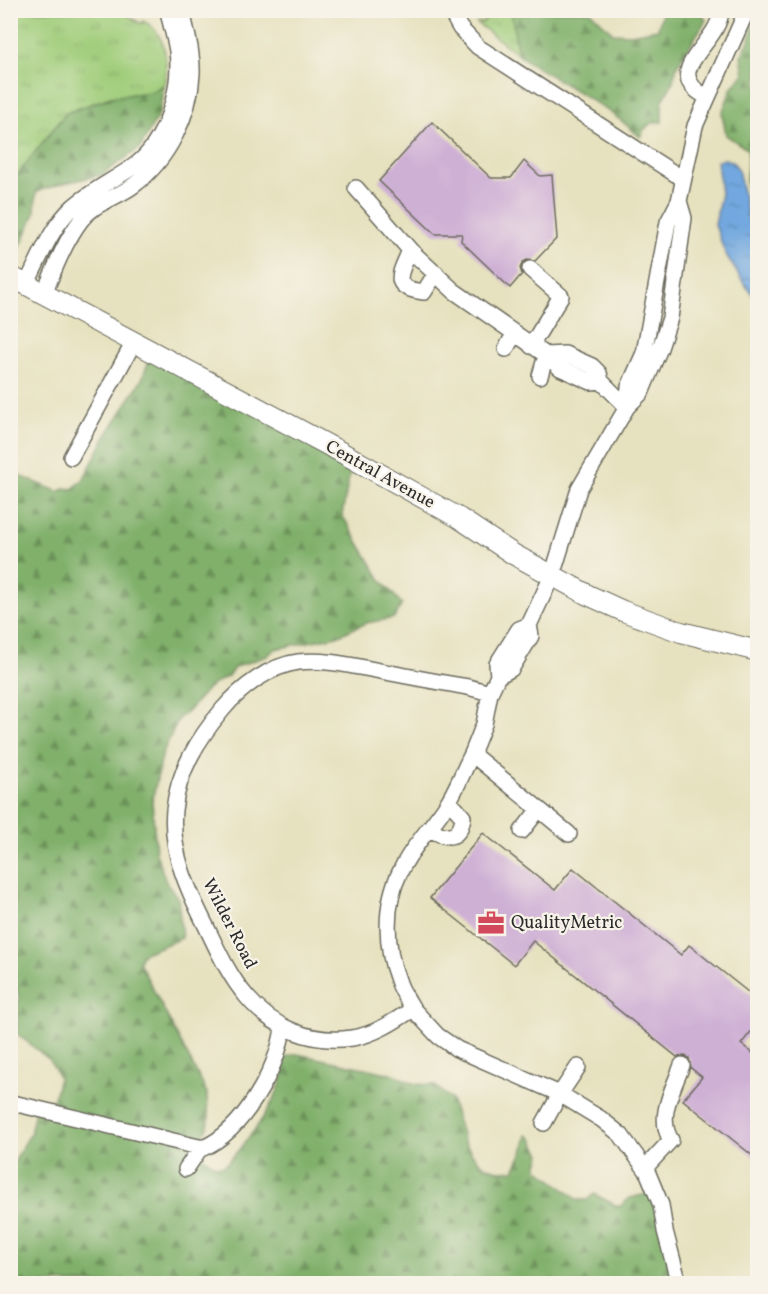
<svg xmlns="http://www.w3.org/2000/svg" width="768" height="1294" font-family="Vollkorn,serif">
<style>
.grass{fill:url(#grass-tufts);stroke:#667c52;stroke-width:1.5}
.forest{fill:url(#forest-firs);stroke:#566e4a;stroke-width:1.5}
.water{fill:url(#water-ripples);stroke:#4e6a85;stroke-width:1.5}
.building{fill:#cfb0d5}
.lines{fill:none;stroke-linecap:round;stroke-linejoin:round}
.minor-casing{stroke:#6c6b5e;stroke-width:18}
.major-casing{stroke:#6c6b5e;stroke-width:22}
.minor{stroke:#fff;stroke-width:15}
.major{stroke:#fff;stroke-width:20}
.labels{text-anchor:middle;dominant-baseline:central;stroke-width:4.5;stroke-linejoin:round;paint-order:stroke}
.street-label{font-size:18px;fill:#2b2b2b;stroke:#f7f3e8}
.poi-label{font-size:18px;fill:#2b2b2b;stroke:#f7f3e8;text-anchor:start}
</style>
<defs>
<pattern id="grass-tufts" width="24" height="20" patternUnits="userSpaceOnUse" patternTransform="scale(1.5)"><rect width="24" height="20" fill="#a0cd7a"/><path d="M3 7l-1-3M5 7V3M7 7l1-3M15 17l-1-3M17 17v-4M19 17l1-3" fill="none" stroke="#8ab06a"/></pattern>
<pattern id="forest-firs" width="22" height="20" patternUnits="userSpaceOnUse" patternTransform="scale(1.5)"><rect width="22" height="20" fill="#80b06a"/><path d="M5 1l3.5 6h-7zM16 11l3.5 6h-7z" fill="#698f57"/></pattern>
<pattern id="water-ripples" width="26" height="14" patternUnits="userSpaceOnUse" patternTransform="scale(1.5)"><rect width="26" height="14" fill="#72a8df"/><path d="M2 4q2-2 4 0t4 0M15 11q2-2 4 0t4 0" fill="none" stroke="#5e89b5"/></pattern>
</defs>
<rect width="100%" height="100%" fill="#f7f3e8"/>
<filter id="ink" filterUnits="userSpaceOnUse"><feTurbulence type="fractalNoise" baseFrequency=".0167" numOctaves="2"/><feDisplacementMap in="SourceGraphic" scale="12" xChannelSelector="R" yChannelSelector="G"/><feConvolveMatrix kernelMatrix="1 2 1 2 8 2 1 2 1" color-interpolation-filters="sRGB"/></filter>
<filter id="wash" filterUnits="userSpaceOnUse"><feTurbulence type="fractalNoise" baseFrequency=".008" numOctaves="4" result="noise"/><feDisplacementMap in="SourceGraphic" scale="24" xChannelSelector="R" yChannelSelector="G"/><feGaussianBlur stdDeviation="1.35" result="paint"/><feColorMatrix in="noise" values="0 0 0 0 0 0 0 0 0 0 0 0 0 0 0 0 0 1.4 0 .05"/><feComposite in="paint" operator="in"/></filter>
<g filter="url(#wash)">
<rect width="100%" height="100%" fill="#e6e1be"/>
<path class="grass" d="M11,11H120L142,24L143,21C166,32 169,62 164,85L151,92L111,97L66,113L11,183Z
M489,11H511L518,54L477,23L484,22Z"/>
<path class="forest" d="M511,11H590L613,33L631,34L658,29L663,11H699L706,20L677,66L672,84L662,102V122C652,120 643,128 640,137C605,103 559,83 518,55Z
M756,11H758L757,226L746,182L748,150L726,135L722,113L732,87L744,74L741,56L750,39Z
M164,85L159,114L140,148L101,175L60,184L36,192L35,213L11,268V183L66,113L111,97L151,92Z
M152,353L352,461L342,515L381,580L402,604L394,618L366,623L337,636L275,649L267,656L235,667L228,676L209,687L190,709L179,718L163,752L152,801L156,853L166,882L178,898L182,938L142,954L139,962L207,1093C206,1118 217,1118 197,1143L200,1155L216,1166H224C245,1145 270,1112 280,1085C283,1076 284,1066 285,1057L297,1054L393,1074L415,1084L434,1085L451,1099L464,1141L472,1154L483,1165L500,1171L514,1170L523,1152L527,1135L531,1137L541,1154L538,1164V1169L578,1200H587L594,1194L619,1207L630,1198L652,1193L675,1271L644,1277L632,1275L625,1284L11,1283L10,1173L19,1152L30,1135L36,1105H52L59,1078L50,1060L16,1033L19,998L11,966V927L15,900L10,885L11,472L59,492L65,488L72,489L83,480L107,434L141,381Z"/>
<path class="water" d="M725,159L733,162L738,169L749,222L757,239V300L743,282L725,253L715,225L721,193L717,161Z"/>
<g id="blocks">
<path class="building" d="M432,122L491,178H511L524,161L540,176L552,175L557,238L535,261L527,260L523,262L520,268L522,274L510,288L461,241L462,234H435L379,181Z
M483,833L555,890L573,868L681,955L689,945L758,1000V1023L741,1044L758,1057V1160L683,1100L702,1077L691,1068L689,1058L685,1056L677,1057L533,941L514,965L430,898Z"/>
</g>
</g>
<g filter="url(#ink)">
<use href="#blocks" fill-opacity="0" stroke="#6c6b5e" stroke-width="1.5"/>
<g class="lines">
<defs>
<path id="minor" d="M450,10L460,28L478,47L683,179
M707,97C657,71 720,45 721,10
M356,188L410,250L454,291L546,355L560,368L591,382L601,381
M410,250C402,271 387,288 424,292L436,273
M530,269L561,296L531,346
M26,285C40,258 51,227 73,207C91,191 114,180 134,166C166,143 182,88 177,51C175,37 170,24 168,10
M44,294C54,270 65,241 81,220C95,202 117,198 134,185C168,160 190,115 192,74C193,52 186,31 182,10
M506,349L514,334
M546,355L565,354L592,366L599,373L601,381L627,407L579,489L552,576L529,625L531,636L511,669L498,676L490,693L468,687C437,682 406,676 375,670C349,665 324,659 298,662C269,666 241,688 223,709C198,739 178,771 174,810C170,852 188,890 206,926C218,951 229,976 247,997C273,1028 311,1044 352,1038C374,1035 395,1021 413,1009L438,1036L457,1049L560,1094L601,1119L621,1135L647,1171L661,1205L665,1231L679,1284
M540,376L546,355
M627,407L629,387L644,353L668,222L679,201L695,126L747,10
M627,407L641,393L660,348L670,318L684,218L679,201
M71,457L134,342
M498,676L497,664L519,629L529,625
M490,693L484,724L472,754L569,834
M429,829C446,838 459,842 463,817L456,809L448,802
M522,831L539,809
M413,1009C408,1000 401,991 398,980C385,947 384,904 400,872C411,848 430,829 445,807C456,791 463,771 472,754
M10,1104H17L203,1148C243,1131 277,1070 283,1028
M544,1123L560,1094L578,1067
M645,1168L671,1140C656,1117 674,1088 682,1065
M186,1169L201,1147"/>
<path id="major" d="M10,276L339,451L459,518L513,554L588,595L623,611L681,632L758,651"/>
</defs>
<use href="#minor" class="minor-casing"/>
<use href="#major" class="major-casing"/>
<use href="#minor" class="minor"/>
<use href="#major" class="major"/>
</g>
</g>
<defs>
<symbol id="office-bare" viewBox="-9 -9 18 18"><path d="M-6-3h4V-5.5h4V-3h4V5H-6ZM-1-4.5V-3h2v-1.5ZM-6 0V1H6V0Z" fill="#d1495b" stroke="#f7f3e8" stroke-width="2.5" paint-order="stroke"/></symbol>
</defs>
<g fill-rule="evenodd">
<use href="#office-bare" x="472" y="904" width="38" height="38"/>
</g>
<g class="labels">
<g class="street-label">
<text transform="translate(380 475) rotate(29)">Central Avenue</text>
<text transform="translate(229 924) rotate(63)">Wilder Road</text>
</g>
<g class="poi-label">
<text x="511" y="923">QualityMetric</text>
</g>
</g>
<rect width="768" height="1294" fill="none" stroke="#f7f3e8" stroke-width="36"/>
</svg>
